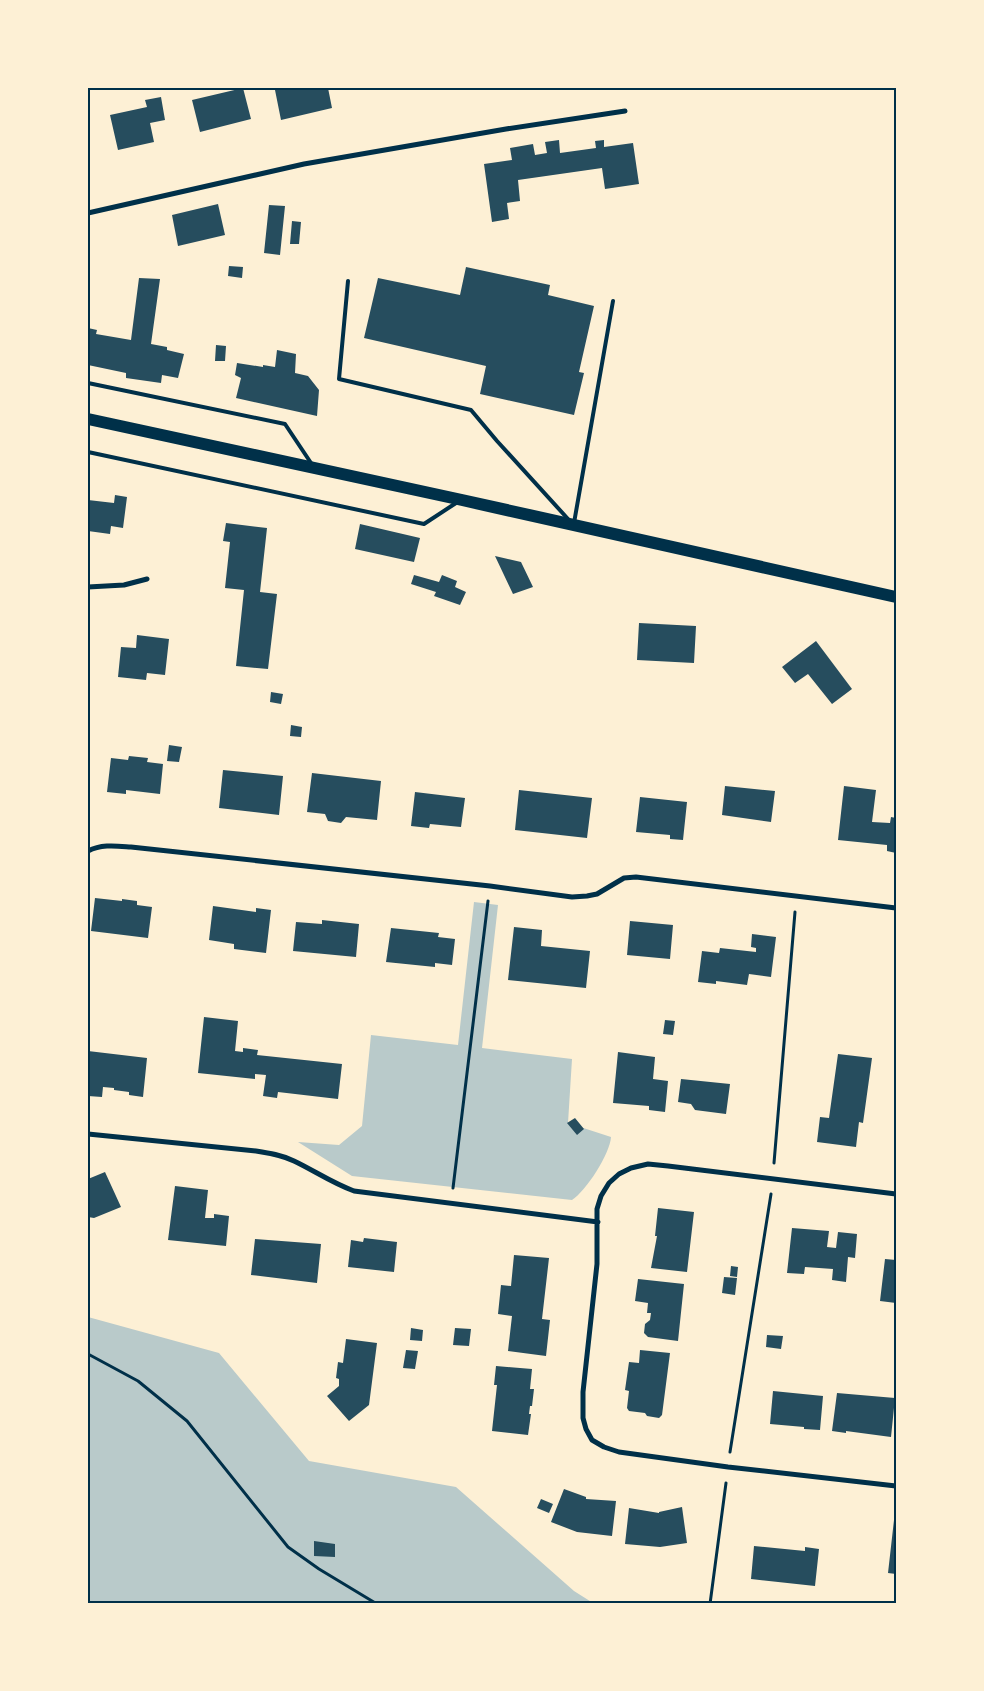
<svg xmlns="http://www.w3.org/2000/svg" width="984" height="1691" font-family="Figtree,sans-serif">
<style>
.green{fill:#b9caca}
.building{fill:#264d5e}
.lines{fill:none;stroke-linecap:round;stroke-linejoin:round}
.path{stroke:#003049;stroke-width:3}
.service{stroke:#003049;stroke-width:4}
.minor{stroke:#003049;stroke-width:5}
.primary{stroke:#003049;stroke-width:12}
.neatline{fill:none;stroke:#003049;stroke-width:2}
</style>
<rect width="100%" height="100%" fill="#fdf0d5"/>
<path class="green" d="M474,902L498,905L482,1048L572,1059L568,1123L611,1137C610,1154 586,1191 572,1200L352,1176L298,1142L339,1145L362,1126L371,1035L458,1045Z
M88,1317L219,1353L309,1461L456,1487L574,1591L593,1603H88Z"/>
<path class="building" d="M243,88L251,119L200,132L192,100Z
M287,88H328L332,108L281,120L275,90Z
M161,97L165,120L150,123L154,142L118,150L110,115L147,107L145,100Z
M559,140L560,153L596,148L595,141L604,140V147L633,143L639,184L605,189L602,168L518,180L520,201L507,203L509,219L492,222L484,164L512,160L510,148L533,144L535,155L547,153L545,142Z
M218,204L225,235L178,246L172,215Z
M269,205L285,206L280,255L264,253Z
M292,221L301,222L299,244H290Z
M229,266L243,267L242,278L228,276Z
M466,267L550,285L548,295L594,306L579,372L584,373L574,415L480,394L486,366L364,338L378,278L460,295Z
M139,278L160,279L151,344L167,347V350L184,354L178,378L162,375L161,383L126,378V373L88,365V328L97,330L96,334L131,340Z
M216,345L226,346L225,361H215Z
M277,350L296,354L295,373L308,376L319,390L317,416L236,398L241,378L235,375L237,363L263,367V365L275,367Z
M115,495L127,497L123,528L111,526L110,534L88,531V500L114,503Z
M226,523L267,528L260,592L277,594L268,669L236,666L244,590L225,588L230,542L223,541Z
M360,524L420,538L414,562L355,549Z
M495,556L521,562L533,587L513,594Z
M414,575L439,582L442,575L457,581L455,587L466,592L460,605L434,596L436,592L411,584Z
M639,623L696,626L694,663L637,660Z
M137,635L169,639L165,675L147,673L146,680L118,677L121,647L136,648Z
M816,641L852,689L832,704L808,674L795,683L782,667Z
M271,692L283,694L281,704L270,702Z
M291,725L302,727L301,737L290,736Z
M169,745L182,747L179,762L167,761Z
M129,756L148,758L147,762L163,764L160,794L126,790V794L107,792L111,758L128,760Z
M223,770L283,776L279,815L219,808Z
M312,773L381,781L377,820L346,817L341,823L328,821L325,814L307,812Z
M725,786L775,791L771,822L722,815Z
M844,786L876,790L872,822L890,823L891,817L896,818V853L887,851V845L838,840Z
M519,790L592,798L587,838L515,830Z
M415,792L465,798L461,827L430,824L429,828L411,826Z
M640,797L687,802L683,840L670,839V835L636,832Z
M95,898L122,901V899L137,901V905L152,907L148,938L91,931Z
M213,906L256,912V908L271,910L266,953L234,949V944L209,940Z
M322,920L359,924L356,957L293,951L296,922L322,924Z
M630,921L673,925L670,959L627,955Z
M514,927L542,930L541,946L590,951L586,988L508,980Z
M391,928L439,933L438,937L455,939L452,965L435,963V967L386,962Z
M752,934L776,937L771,977L749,974L747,985L716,981V984L698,982L702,951L719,953L720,948L756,952V948L751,947Z
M204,1017L238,1021L235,1051L243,1052V1048L258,1050L257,1055L342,1064L338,1099L278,1092L277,1098L263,1096L266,1075L255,1074V1079L198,1073Z
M665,1020L675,1021L673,1035L663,1034Z
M88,1051L147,1058L143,1097L129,1095V1092L114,1090V1088L103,1087L102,1097L88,1096Z
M618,1052L655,1057L653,1079L668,1081L665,1112L649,1110V1106L613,1103Z
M838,1054L872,1058L863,1123L859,1122L856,1147L817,1142L820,1117L829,1118Z
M681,1079L730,1084L726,1114L695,1110L691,1104L678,1102Z
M575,1118L584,1129L577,1135L567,1123Z
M105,1172L121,1207L94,1218L88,1217V1179Z
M175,1186L208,1190L205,1218H214V1214L229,1216L226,1246L168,1240Z
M658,1208L694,1212L687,1272L651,1268L657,1236H655Z
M792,1228L829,1231L827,1247L836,1248L838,1232L857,1234L855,1258L848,1257L846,1282L832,1280L833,1269L805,1267L804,1274L787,1273Z
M364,1238L397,1242L394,1272L348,1267L351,1240L363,1242Z
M255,1239L321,1244L317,1283L251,1275Z
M514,1255L549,1258L542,1319L550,1320L546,1356L508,1351L512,1316L498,1314L501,1285L511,1286Z
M885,1259L896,1260V1303L880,1301Z
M731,1266L738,1267L737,1277L730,1276Z
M724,1277L737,1278L735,1295L722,1293Z
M638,1279L684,1284L678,1341L648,1337L644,1333L645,1324L650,1320L651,1313H647L648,1303L635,1301Z
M411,1328L423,1330L422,1341L410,1340Z
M455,1328L471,1329L469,1346L453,1345Z
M767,1335L783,1336L781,1349L766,1347Z
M346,1339L377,1343L369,1405L349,1421L327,1396L339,1386V1379L336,1378L338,1362L343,1363Z
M406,1350L418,1351L415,1369L403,1368Z
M640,1350L670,1353L662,1415L659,1418L647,1416L645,1413L629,1411L627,1408L629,1391L625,1390L629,1362L639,1363Z
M496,1366L532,1369L530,1389H534L532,1406H530L529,1414H531L528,1435L492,1431L497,1385H494Z
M773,1391L823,1396L820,1430L804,1429V1427L770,1424Z
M837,1393L895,1398L891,1437L846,1431V1433L832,1431Z
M564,1489L586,1497V1499L616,1501L612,1536L577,1532L551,1522Z
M541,1499L553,1504L549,1513L537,1508Z
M682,1507L687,1543L660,1547L625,1544L629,1508L659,1513V1512Z
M894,1520H896V1574L888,1573Z
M314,1541L335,1544V1557L314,1556Z
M754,1546L805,1551V1547L819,1549L815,1586L751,1579Z"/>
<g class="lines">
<path class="path" d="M774,1163L795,912
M453,1188L488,901
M88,1354L138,1381L187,1421L288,1547L319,1569L377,1604
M730,1452L771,1194
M710,1604L726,1483"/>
<path class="service" d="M348,281L339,379L471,410L497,441L568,519
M88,383L285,424L311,463
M88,452L424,524L456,503
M574,523L613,301"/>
<path class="minor" d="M88,213L304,164L506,129L625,111
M88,587L124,585L147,579
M88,851C102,844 116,846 131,847L490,886L572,897L587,896L597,894L624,878L636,877L896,908
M88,1134L256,1151C269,1153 282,1155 294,1161C315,1171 332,1183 354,1191L598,1222
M896,1194L668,1166L648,1164L631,1168L619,1174L609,1183L601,1196L597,1209V1264L583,1392V1418L586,1429L592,1440L604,1447L619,1452L728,1467L896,1486"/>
<path class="primary" d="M88,419L462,500L896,597"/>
</g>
<rect width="984" height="1691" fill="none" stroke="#fdf0d5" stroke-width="178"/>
<rect x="89" y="89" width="806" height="1513" class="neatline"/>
</svg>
